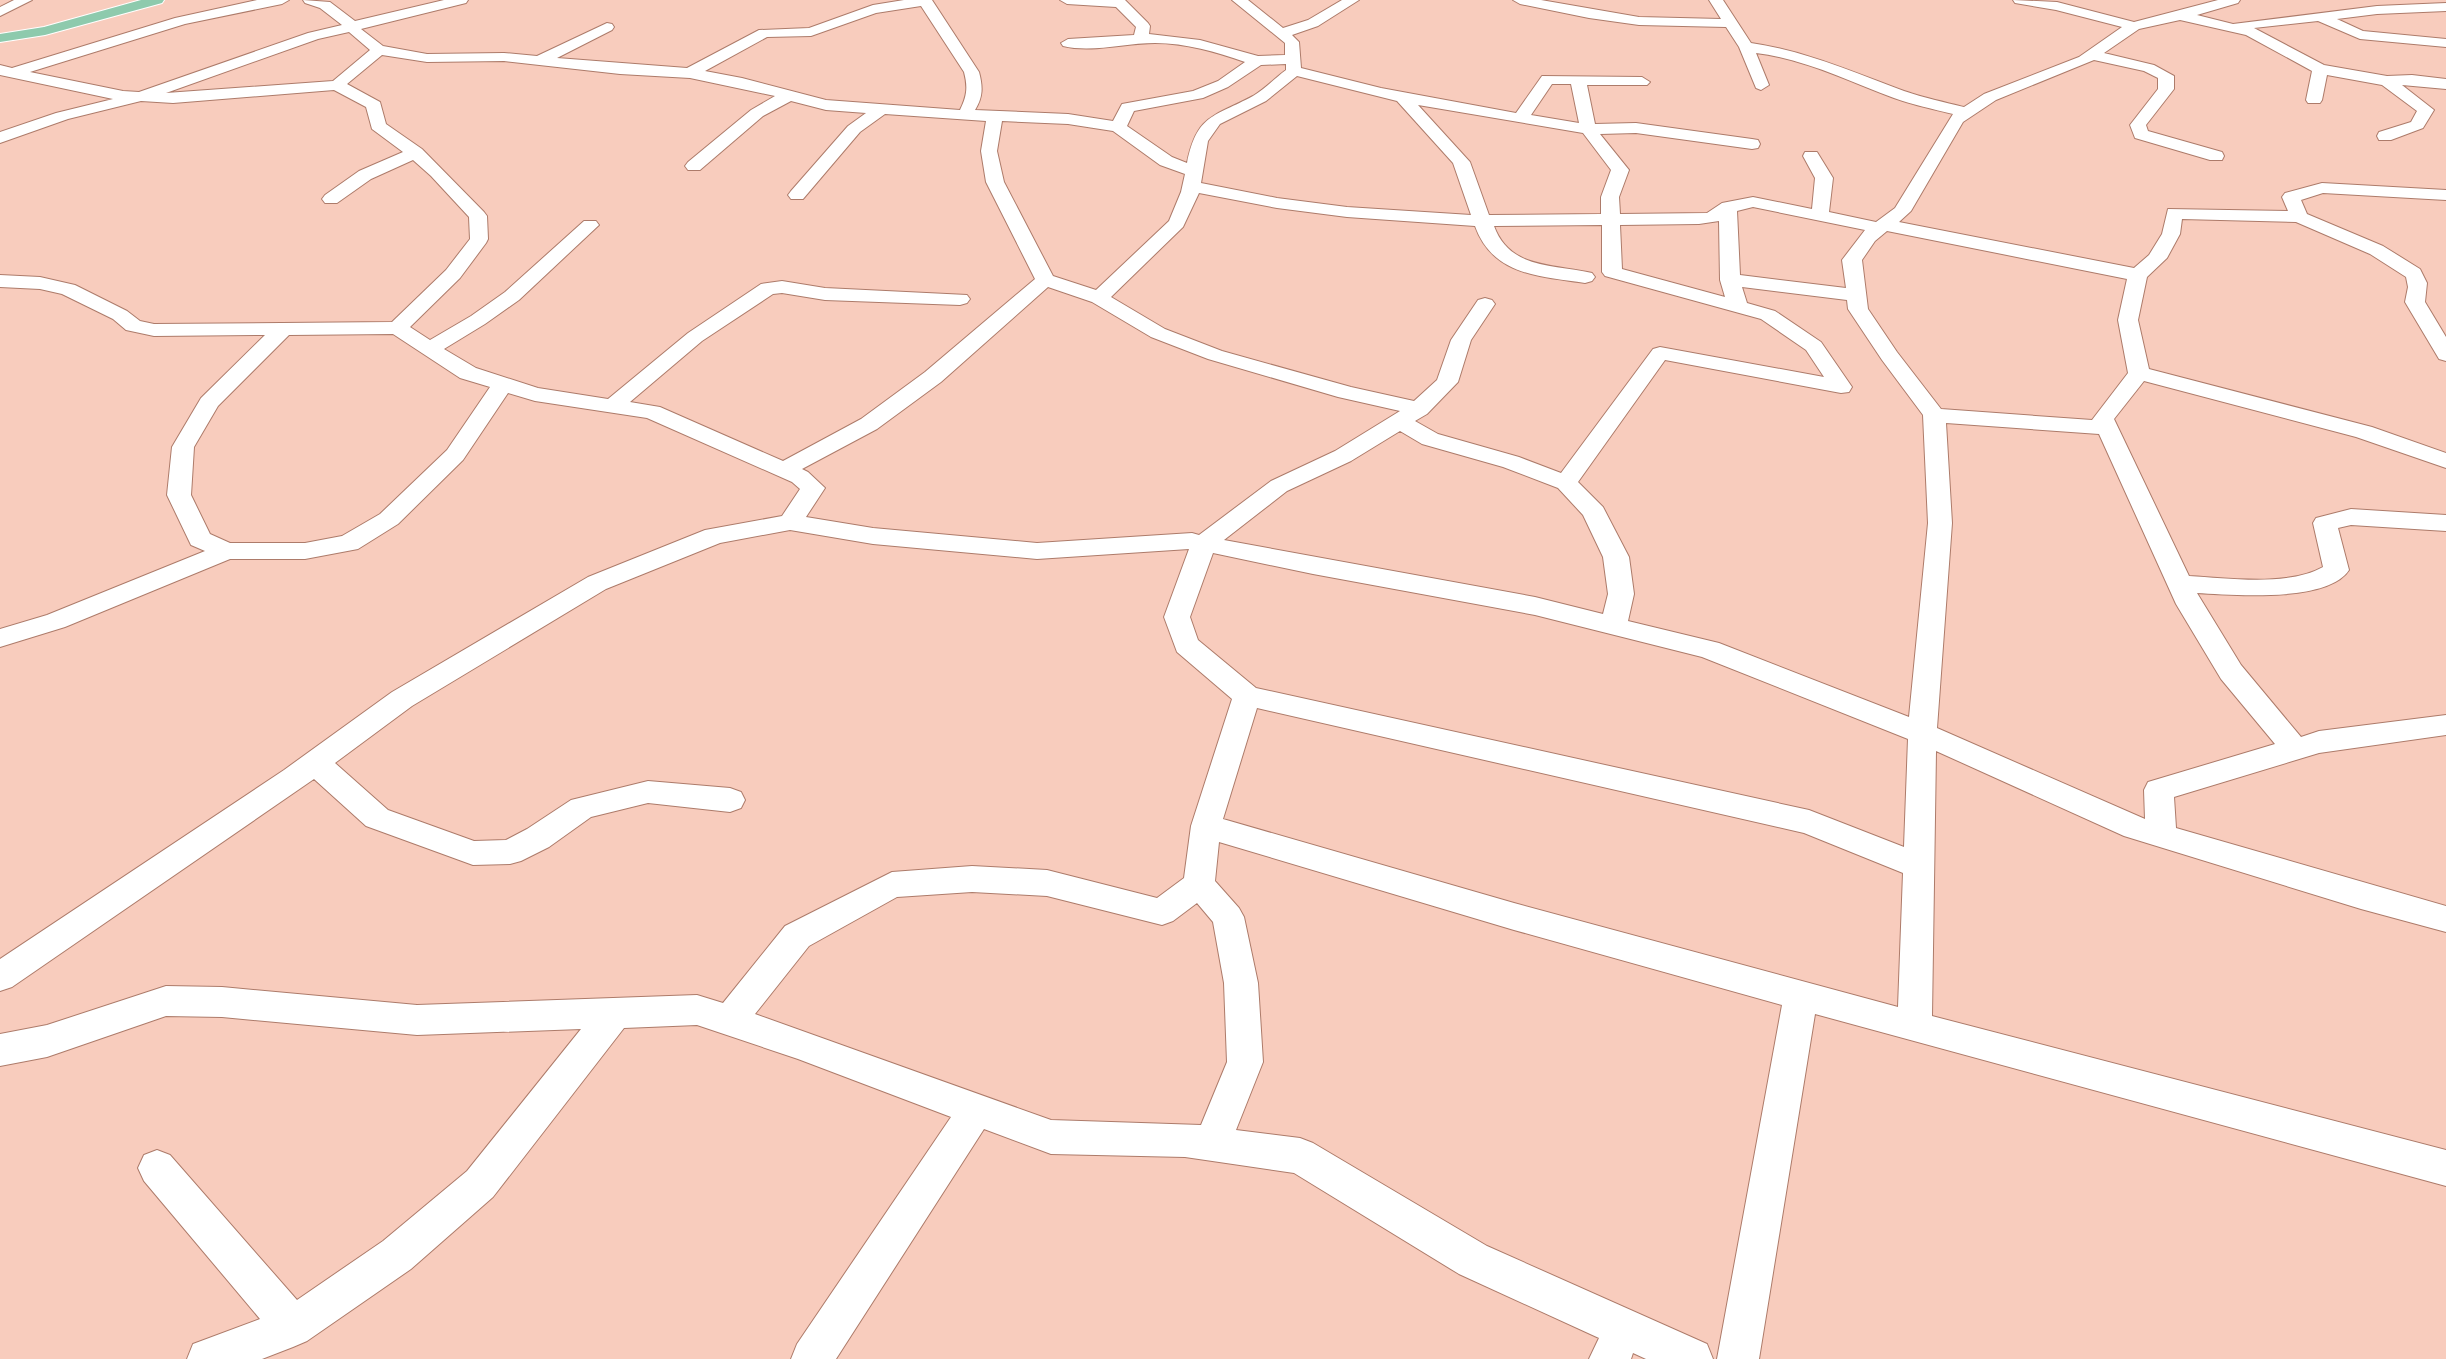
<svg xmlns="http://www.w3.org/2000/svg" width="2446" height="1359" font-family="Helvetica,sans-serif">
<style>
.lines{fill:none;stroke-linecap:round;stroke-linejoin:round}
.minor-casing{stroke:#ad7b6a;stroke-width:2}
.major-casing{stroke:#fff;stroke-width:2}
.minor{fill:#fff;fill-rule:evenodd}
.major{fill:#8ecaad;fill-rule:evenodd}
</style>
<rect width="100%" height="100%" fill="#f8ccbd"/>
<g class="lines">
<defs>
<path id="minor" d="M14,0H32L0,16V7Z
M257,0H289L282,4L185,24L30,72L123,91L139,92L308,33L342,25L320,8L305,3L303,0L330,2L355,21L444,0H468L466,3L361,29L383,46L427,54L504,53L537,56L607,23L612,24L614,27L612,30L557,58L687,68L759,30L809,28L873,5L904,0H932L979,72C983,87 983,97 975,110L1068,114L1113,121L1122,104L1193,91L1218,81L1245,62C1216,52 1186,43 1155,43C1125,43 1092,53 1063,46L1061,43L1068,39L1134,35L1136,27L1116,7L1067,4L1060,0H1125L1148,23L1150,26L1149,34L1200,40L1258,56L1285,55V43L1232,0H1248L1283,28L1308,20L1342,0H1359L1318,26L1292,35L1299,42L1301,68L1381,88L1516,113L1542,76L1642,77L1650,82L1647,85H1587L1595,124L1636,123L1752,139L1758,140L1760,144L1758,148L1752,149L1636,133L1600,134L1629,170L1619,197L1620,214L1707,213L1722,203L1753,197L1812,209L1815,178L1803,156L1805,152H1817L1833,178L1829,212L1876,222L1895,208L1953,114C1933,109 1913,105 1894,98C1848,81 1805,59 1756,53L1769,85L1761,90L1756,88L1739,47L1726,27L1639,25L1589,18L1520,4L1513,0H1541L1639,17L1721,19L1709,0H1723L1751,43C1805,51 1853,72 1904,91C1924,98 1944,102 1964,107L1984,94L2079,57L2122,27L2056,10L2015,3L2013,0L2057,2L2134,22L2218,0H2240L2238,3L2197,15L2233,24L2377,6L2446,3V11L2377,14L2337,19L2363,31L2446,39V47L2360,39L2318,21L2254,28L2324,65L2387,76L2412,75L2446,79V89L2402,85L2434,110L2423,128L2391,140H2379L2377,136L2379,132L2411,122L2417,111L2382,85L2327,75L2322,100L2320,103H2308L2306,100L2312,71L2246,35L2180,20L2139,29L2104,53L2154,65L2174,76V89L2146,125L2148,131L2222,152L2224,156L2222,160H2210L2135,138L2130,125L2158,89V78L2144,71L2094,60L1996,100L1963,122L1911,211L1899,222L2134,268L2149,255L2162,234L2168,209L2288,211L2282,197L2285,193L2322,183L2446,190V200L2323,193L2301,200L2307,214L2383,246L2420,269L2427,283L2425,302L2446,337V361L2439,359L2405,302L2408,287L2406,277L2370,254L2296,222L2182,219L2180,234L2167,258L2147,277L2138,320L2149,369L2372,427L2446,453V468L2356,437L2144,381L2114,419L2189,576C2228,578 2287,587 2323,567L2313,523L2316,518L2351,509L2446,515V531L2351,525L2338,528L2349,570C2328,603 2232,595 2197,593L2241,665L2301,737L2319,731L2446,715V735L2319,753L2174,797L2176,828L2446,906V932L2361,909L2124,836L1936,751L1932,1016L2446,1150V1186L1815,1014L1759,1359H1717L1782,1005L1514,930L1219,842L1215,881L1239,908L1244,917L1258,983L1263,1062L1236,1130L1300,1138L1313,1143L1487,1246L1707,1344L1713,1359H1646L1633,1353L1631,1359H1589L1599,1338L1459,1274L1294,1173L1185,1157L1051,1154L984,1129L836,1359H791L797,1344L951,1117L798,1059L697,1025L624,1028L493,1197L411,1269L307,1341L293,1347L262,1359H187L193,1344L260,1319L144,1181L138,1168L144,1155L157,1150L170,1155L297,1300L383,1241L467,1171L581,1029L417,1035L222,1017L166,1016L47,1057L0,1066V1034L47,1025L166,986L222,987L417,1005L697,995L723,1003L785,926L892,872L972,866L1047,870L1157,898L1184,878L1191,826L1232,699L1177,652L1164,617L1189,549L1037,559L873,544L790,530L720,543L606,589L412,706L335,763L388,810L474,841L506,840L527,829L571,800L648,781L730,788L741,792L745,800L741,808L730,812L648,803L591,817L549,847L521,861L510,864L473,865L366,826L314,779L12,987L0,991V959L284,770L392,692L588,577L705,530L782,516L800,489L792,482L647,418L535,401L508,393L463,460L398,524L358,549L305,559H230L65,627L0,647V629L47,615L205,551L191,545L167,495L172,447L201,398L265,335L154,336L126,330L113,319L62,294L40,289L0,287V275L40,277L75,285L127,311L140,321L154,324L392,322L446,270L470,239L469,217L431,176L413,160L371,179L337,203H325L322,199L325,195L359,171L403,152L372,129L366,107L334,90L173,103L141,101L68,119L0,143V132L56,113L113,99L0,75V65L12,68L175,18ZM921,6L964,72C968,87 967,96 960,110L826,100L742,78L705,71L767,37L811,36L876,13ZM349,32L370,50L333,81L166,93L318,39ZM382,55L427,62L504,61L620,74L690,78L775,96L751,110L688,162L685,166L688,170H700L763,116L791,101L826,110L866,113L848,126L791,191L788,195L791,199H803L860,132L885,114L986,121L981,151L986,182L1035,279L925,372L861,419L783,461L660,407L630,402L702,341L773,294L782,293L825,300L960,305L967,303L970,299L967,295L825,288L782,281L761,284L688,333L608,399L538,388L476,368L444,349L485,324L519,300L599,225L596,221H584L505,292L471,316L430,340L410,327L460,278L486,243L488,239L487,216L484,212L422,149L386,124L380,102L347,84ZM1286,64V70C1275,78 1265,89 1253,96C1214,117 1197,114 1187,163L1172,157L1127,126L1134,111L1203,98L1228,87L1261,65ZM1297,76L1397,101L1453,163L1471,215L1347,207L1277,198L1201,183L1208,141L1220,124L1266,101ZM1552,84H1571L1579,123L1531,115ZM1418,105L1583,133L1611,170L1601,197V214L1489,215L1470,162ZM1002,121L1068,124L1113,131L1160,165L1185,174L1181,192L1169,221L1096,290L1053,276L1004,182L997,151ZM1199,193L1277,208L1347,217L1475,226C1493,276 1540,276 1585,283L1592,281L1595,277L1592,273C1555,264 1510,270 1494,226L1602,225V272L1605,276L1761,319L1806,350L1824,377L1660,347L1653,349L1561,473L1519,457L1438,434L1415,421L1427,414L1458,382L1471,340L1495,304L1492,300L1485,298L1478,300L1451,340L1437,380L1414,401L1351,387L1222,351L1165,329L1111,297L1183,227ZM1753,207L1865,230L1842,260L1846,288L1740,275L1737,211ZM1719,221L1720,280L1725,297L1622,269L1620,225L1699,224ZM1887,231L2127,279L2118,320L2128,373L2092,420L1941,409L1897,352L1868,309L1862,260L1875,241ZM1048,287L1092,302L1151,337L1208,359L1338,397L1400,411L1335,451L1271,481L1199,535L1192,533L1037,543L873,528L806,517L825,488L808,472L802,469L877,429L941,382ZM1742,287L1847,300L1848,309L1882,360L1923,415L1928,523L1909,717L1719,643L1628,621L1634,594L1629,557L1603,507L1578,482L1665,360L1841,393L1849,392L1852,387L1821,342L1775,311L1747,303ZM393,334L460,378L490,387L447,450L380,514L342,536L305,543H230L210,534L191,495L194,447L218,406L289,335ZM1946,423L2099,434L2176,604L2221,679L2275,744L2148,782L2144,790L2145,819L1937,728L1952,523ZM1400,431L1422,444L1503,467L1558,488L1583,515L1603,557L1608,594L1603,614L1535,597L1224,540L1287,491L1351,461ZM1213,553L1313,574L1535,615L1702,657L1908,739L1904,847L1809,810L1256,688L1198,640L1190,617ZM1257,708L1804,833L1903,873L1898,1007L1514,903L1223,819ZM972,892L1047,896L1162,925L1173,921L1197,903L1213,922L1224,983L1227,1062L1201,1125L1051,1120L755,1014L809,946L897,897Z"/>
<path id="major" d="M141,0H164L162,3L45,35L0,42V34L44,27Z"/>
</defs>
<use href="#minor" class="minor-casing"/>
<use href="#major" class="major-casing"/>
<use href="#minor" class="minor"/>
<use href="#major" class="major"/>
</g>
</svg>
